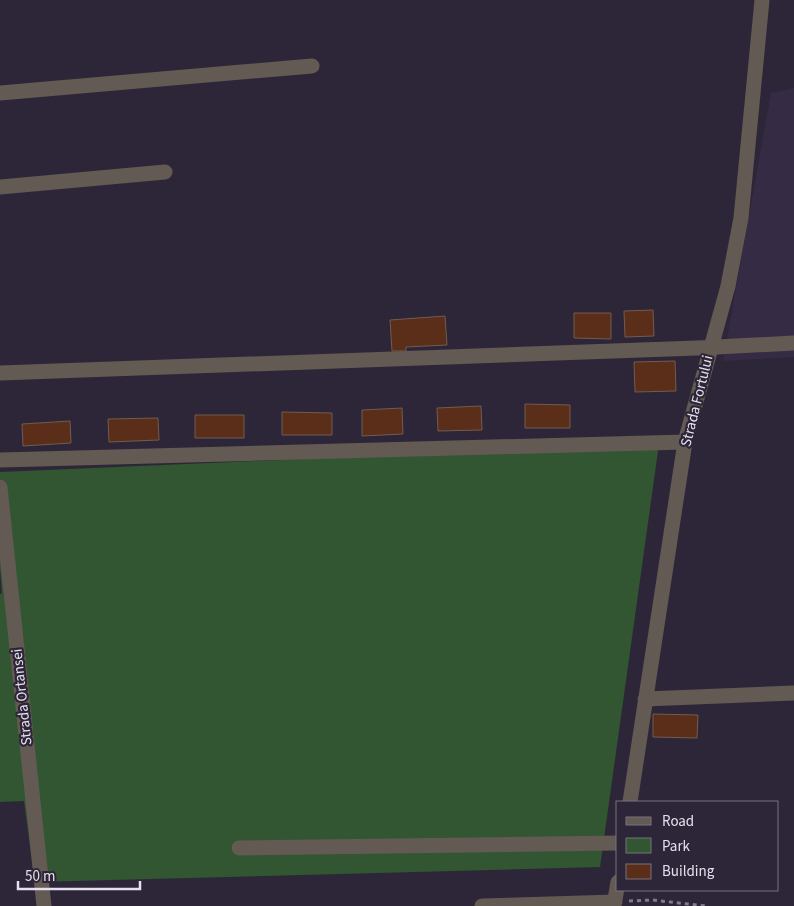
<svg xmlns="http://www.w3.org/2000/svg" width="794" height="906" font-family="'Source Sans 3',sans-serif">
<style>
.built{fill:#362b44}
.green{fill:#315631}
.building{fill:#5b2e19;stroke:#725b50}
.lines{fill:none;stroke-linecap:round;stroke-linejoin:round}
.path{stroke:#817b8b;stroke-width:3;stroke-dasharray:4 4;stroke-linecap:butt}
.street{stroke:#635a53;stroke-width:15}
.labels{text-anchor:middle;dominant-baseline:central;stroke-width:4.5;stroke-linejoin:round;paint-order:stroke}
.street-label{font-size:15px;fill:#e5e0ed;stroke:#2d2638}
</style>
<rect width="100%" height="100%" fill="#2d2638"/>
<path class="built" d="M794,88V357L723,361L771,93Z"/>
<path class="green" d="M659,444L600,867L35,882L24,801L0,802V594L2,593L0,569V472Z"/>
<path class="building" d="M653,310L654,336L625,337L624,311Z
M574,313H611V339L574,338Z
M445,316L447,345L406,347V351H392L390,320Z
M675,361L676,391L635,392L634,362Z
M525,404L570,405V428H525Z
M481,406L482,430L438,431L437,408Z
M402,408L403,434L362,436V410Z
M282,412L332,413V435H282Z
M195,415H244V438H195Z
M158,418L159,440L109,442L108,419Z
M70,421L71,443L23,446L22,424Z
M653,714L698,715L697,738L653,737Z"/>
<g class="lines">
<path class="path" d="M629,901L652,900L706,906"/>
<path class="street" d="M0,93L312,66
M0,187L165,172
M0,373L697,348L794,343
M0,460L685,442
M0,487L44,906
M645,699L794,693
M630,802L685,442L728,286L741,218L762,0
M239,848L618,843
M482,906L615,902
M614,906L618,882"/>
</g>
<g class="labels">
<g class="street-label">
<text transform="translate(697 401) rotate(-76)">Strada Fortului</text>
<text transform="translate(22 697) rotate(-96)">Strada Ortansei</text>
</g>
</g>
<rect x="616" y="801" width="162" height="90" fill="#2d2638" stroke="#777080"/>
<rect x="626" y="817" width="25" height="8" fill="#635a53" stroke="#777080"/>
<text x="662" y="826" font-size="15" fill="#e5e0ed">Road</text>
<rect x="626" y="838" width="25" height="15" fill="#315631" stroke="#777080"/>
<text x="662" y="851" font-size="15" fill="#e5e0ed">Park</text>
<rect x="626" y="864" width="25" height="15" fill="#5b2e19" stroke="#777080"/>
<text x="662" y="876" font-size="15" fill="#e5e0ed">Building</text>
<path d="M18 881v8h122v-8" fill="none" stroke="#e5e0ed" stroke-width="2.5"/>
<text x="25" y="881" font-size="15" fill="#e5e0ed" stroke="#2d2638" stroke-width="4" paint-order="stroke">50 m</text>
</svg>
